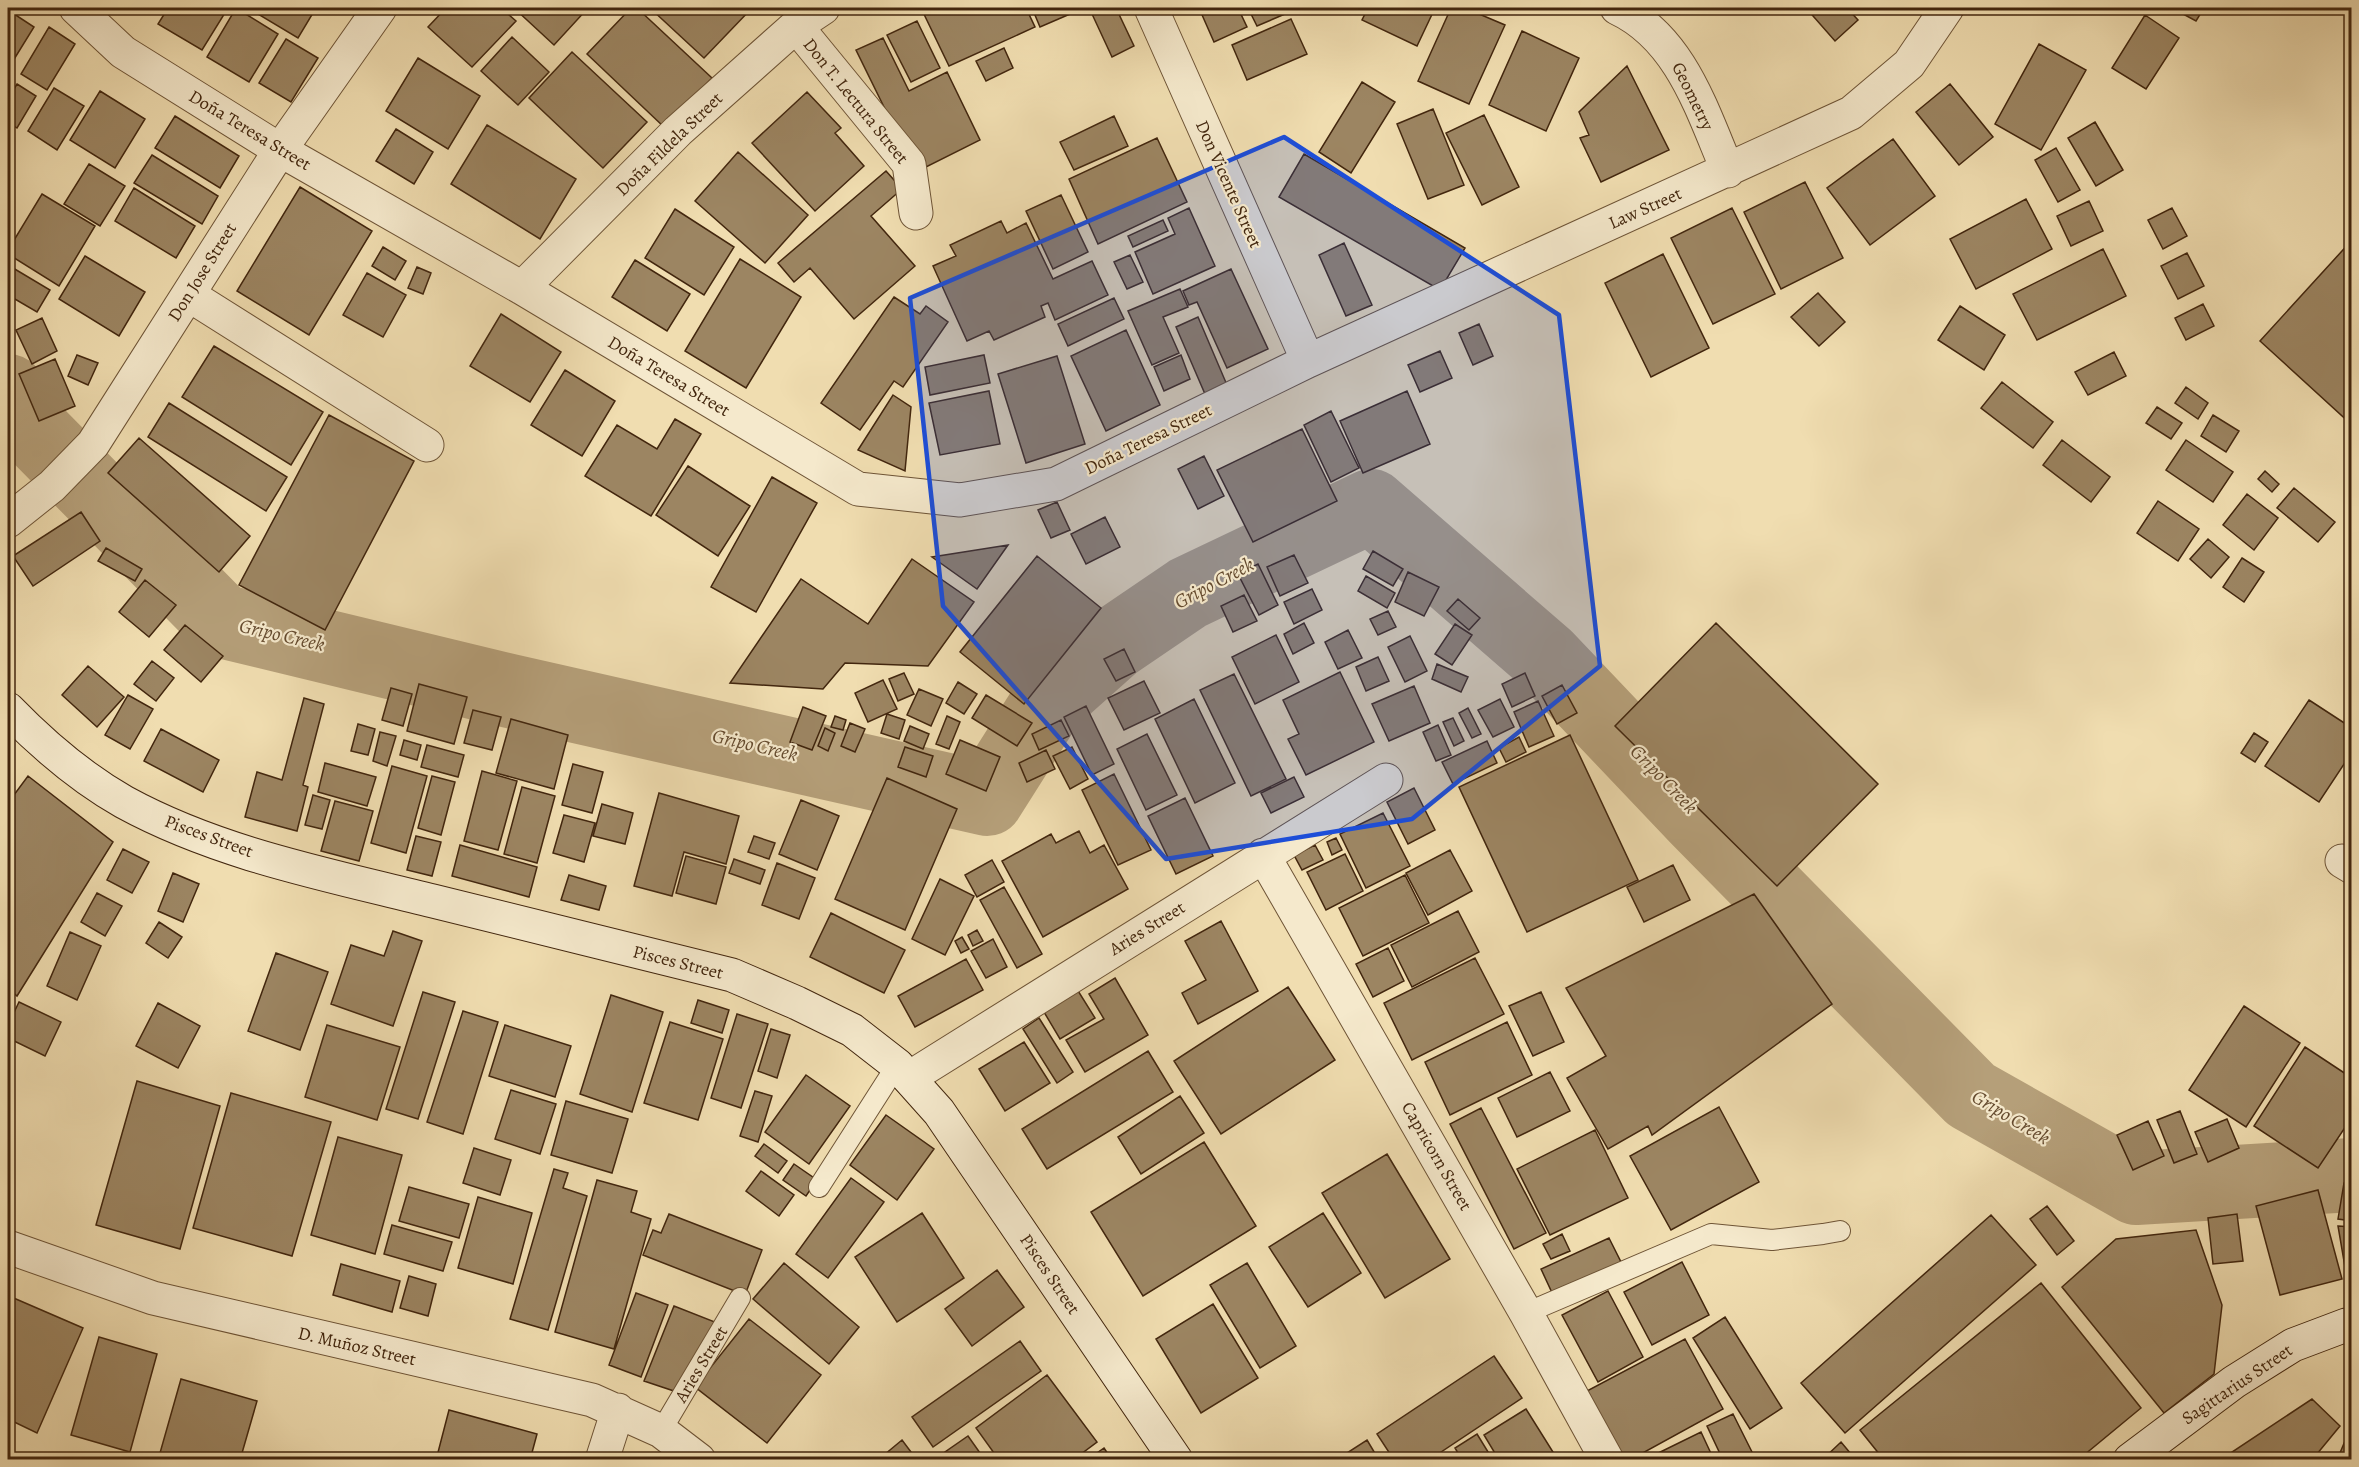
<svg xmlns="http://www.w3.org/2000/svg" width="2359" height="1467" font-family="Alegreya,serif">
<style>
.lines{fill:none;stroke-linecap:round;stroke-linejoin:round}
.river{stroke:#b59f79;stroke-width:74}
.building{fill:#9c8562;stroke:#42260e;stroke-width:1.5}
.lane-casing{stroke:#6e5436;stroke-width:22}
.street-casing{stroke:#6e5436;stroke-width:35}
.secondary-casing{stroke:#42260e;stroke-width:35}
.lane{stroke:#f5e9cc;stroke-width:20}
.street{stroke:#f5e9cc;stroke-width:33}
.secondary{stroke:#f5e9cc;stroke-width:33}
.marked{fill:#1d4ed8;fill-opacity:0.2;stroke:#1d4ed8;stroke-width:4.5;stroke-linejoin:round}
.labels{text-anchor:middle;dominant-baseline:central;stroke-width:4.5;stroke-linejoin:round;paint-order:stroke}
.street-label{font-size:18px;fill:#42260e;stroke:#f5e9cc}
.water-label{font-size:20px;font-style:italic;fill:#644a2e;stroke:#f5e9cc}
</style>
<rect width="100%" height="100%" fill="#f0ddb0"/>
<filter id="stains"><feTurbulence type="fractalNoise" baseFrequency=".00333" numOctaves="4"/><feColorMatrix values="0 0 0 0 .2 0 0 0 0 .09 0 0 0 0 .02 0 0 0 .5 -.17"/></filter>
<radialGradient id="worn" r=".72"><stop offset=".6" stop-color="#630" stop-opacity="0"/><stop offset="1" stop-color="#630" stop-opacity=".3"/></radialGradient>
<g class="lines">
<path class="river" d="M8,391L17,414L221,621L510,691L987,799L1049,701L1113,644L1188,593L1371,506L1546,658L1698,818L1971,1095L2136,1188L2352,1175"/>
</g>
<path class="building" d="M168,8H228L202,50L158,24Z
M236,8L278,34L249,82L207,57Z
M248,8H316L298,38Z
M446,8H501L516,21L472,67L428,27Z
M514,8H588L554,45Z
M631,8H637L712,78L665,128L587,54Z
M650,8H752L704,58Z
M921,8H1026L1035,27L949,66Z
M1032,8H1084L1040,27Z
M1107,8H1116L1134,46L1112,57L1092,14Z
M1199,8H1238L1247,27L1214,42Z
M1248,8H1299L1257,26Z
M1368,8H1435L1417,46L1362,20Z
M1451,8H1465L1505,25L1469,104L1418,81Z
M1806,8H1847L1858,20L1835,41Z
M2172,8H2204L2196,21Z
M8,10L34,27L8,69Z
M2145,15L2179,38L2146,89L2112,68Z
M1291,19L1307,54L1247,80L1232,45Z
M917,21L940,68L911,82L887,35Z
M49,27L75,44L47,90L21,74Z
M1522,31L1579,58L1546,131L1489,105Z
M512,37L549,72L518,105L481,71Z
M883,38L909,91L947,72L980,140L916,172L856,50Z
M286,39L318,58L291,102L259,83Z
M2039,44L2086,70L2041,150L1995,124Z
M1004,48L1013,68L986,81L976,61Z
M572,52L647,122L603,168L529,98Z
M418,58L480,96L448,149L386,111Z
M1627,66L1669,150L1601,182L1580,138L1589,135L1579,112Z
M1362,82L1395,102L1351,173L1319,152Z
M17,84L36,96L17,128L8,122V99Z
M1950,84L1993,137L1959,165L1916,112Z
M54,88L84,106L57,150L28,131Z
M100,91L145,119L115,168L70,140Z
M807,92L841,128L835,133L864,166L815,211L752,143Z
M1433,109L1464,185L1428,199L1397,124Z
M1484,115L1519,187L1482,205L1446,133Z
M175,116L239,156L220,188L155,148Z
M1114,116L1128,146L1074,170L1060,142Z
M2095,122L2123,170L2096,186L2068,138Z
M487,125L576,179L540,239L451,184Z
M396,129L433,152L414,184L376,161Z
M1157,138L1187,202L1098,244L1069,179Z
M1893,139L1935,196L1870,245L1827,188Z
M2056,148L2080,190L2058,202L2035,160Z
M738,152L808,215L765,263L695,201Z
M1304,154L1465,248L1440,290L1279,197Z
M152,155L218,196L202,224L134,183Z
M89,164L125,186L100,226L64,204Z
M886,171L902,189L871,216L915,266L854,319L810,268L794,282L778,263Z
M1805,182L1843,258L1781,289L1744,212Z
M300,187L372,231L309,335L237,291Z
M134,188L195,226L176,258L115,221Z
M42,194L95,226L59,286L8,254V250Z
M1061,195L1088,252L1053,269L1026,211Z
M2026,199L2052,249L1976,289L1950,239Z
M2089,201L2103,231L2071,246L2057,216Z
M1189,208L1215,266L1153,294L1135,252L1175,234L1168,218Z
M1732,208L1775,294L1713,324L1671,238Z
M2172,208L2187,236L2163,249L2148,220Z
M675,209L734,247L704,295L645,258Z
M1163,220L1168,231L1133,247L1128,236Z
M1001,221L1007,233L1026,223L1053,279L1092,261L1108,295L1055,320L1048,303L1041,306L1045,317L994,340L989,331L967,341L933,266L956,256L950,245Z
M2352,240V425L2260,341Z
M1344,243L1372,305L1346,316L1319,255Z
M383,247L406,261L395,280L372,266Z
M2103,249L2126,296L2037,340L2013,294Z
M2187,253L2204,286L2178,299L2161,266Z
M1663,254L1709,348L1651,377L1605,283Z
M1130,255L1143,282L1127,289L1114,262Z
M85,256L145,292L119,336L59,299Z
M740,259L801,297L746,388L685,351Z
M635,260L690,294L667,331L612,297Z
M8,265L50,290L37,312L8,295Z
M417,267L431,273L423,294L408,288Z
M1231,269L1268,349L1227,368L1197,302L1189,305L1183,291Z
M367,273L406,295L383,337L343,315Z
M1180,289L1188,307L1163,317L1179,353L1152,365L1128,311Z
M1818,293L1845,322L1819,346L1791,317Z
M894,297L920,314L926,306L948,322L903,387L894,381L860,430L821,403Z
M1114,298L1124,319L1068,346L1058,324Z
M2203,304L2214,326L2186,340L2175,318Z
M1960,306L2005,335L1984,370L1938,340Z
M501,314L561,352L530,402L470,366Z
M1198,317L1227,385L1205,394L1176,327Z
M42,318L57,351L32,364L16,330Z
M1479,324L1493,356L1473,365L1459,333Z
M1126,330L1160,405L1106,431L1071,356Z
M214,346L323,412L291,465L182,397Z
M1440,351L1452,378L1420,392L1408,365Z
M2114,352L2126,376L2088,395L2075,372Z
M77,355L98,363L88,385L68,376Z
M984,355L990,383L930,395L925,367Z
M1181,355L1190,379L1164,391L1154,367Z
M1057,356L1085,444L1026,463L998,374Z
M55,359L75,406L39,421L19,374Z
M565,370L615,401L582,456L531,425Z
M2002,382L2053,422L2033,448L1981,408Z
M2186,387L2208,403L2198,419L2175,403Z
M989,391L1000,444L940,455L929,403Z
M1407,391L1430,444L1363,473L1340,421Z
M893,395L911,407L905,471L858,450Z
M169,403L287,477L266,511L148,437Z
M2157,407L2182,423L2171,439L2146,423Z
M1331,411L1359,468L1331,482L1304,425Z
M329,415L414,461L325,630L239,585Z
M2213,415L2239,431L2226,452L2201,436Z
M675,419L701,434L651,516L585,476L617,425L657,449Z
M1302,429L1337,501L1253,542L1217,470Z
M139,438L250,536L219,572L108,473Z
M2062,440L2110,477L2091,502L2043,465Z
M2186,440L2233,472L2213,502L2166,470Z
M1204,456L1224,496L1198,509L1178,469Z
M688,466L750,506L718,556L656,515Z
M2265,471L2279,484L2272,492L2258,479Z
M772,477L817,503L756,612L711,587Z
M2294,488L2335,522L2318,542L2277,508Z
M2247,494L2278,518L2254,550L2223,525Z
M2158,501L2199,529L2178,561L2137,533Z
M1057,502L1070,530L1051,538L1038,510Z
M81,512L100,541L33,586L13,556Z
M1105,517L1120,547L1086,564L1071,534Z
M2208,539L2229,557L2211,578L2190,559Z
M1008,545L977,589L932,557Z
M106,548L142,569L135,581L98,561Z
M1373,551L1403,569L1393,586L1363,569Z
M1294,555L1308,583L1280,596L1267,567Z
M1037,556L1101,608L1024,704L960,652Z
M2242,558L2264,572L2244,602L2223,587Z
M912,559L974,602L928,666L845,663L823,689L730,683L801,579L868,624Z
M1258,564L1278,605L1259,615L1238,574Z
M1408,572L1439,587L1424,616L1395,602Z
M1366,576L1395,593L1387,608L1358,591Z
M145,580L176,605L149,637L119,612Z
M1312,589L1322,610L1294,624L1284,602Z
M1244,595L1257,621L1233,632L1221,606Z
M1458,599L1480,618L1469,630L1447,611Z
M1388,611L1396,627L1378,635L1370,619Z
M1304,623L1314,643L1293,654L1284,634Z
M1716,623L1878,784L1777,886L1615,726Z
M1455,624L1472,635L1452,665L1435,654Z
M185,625L223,656L201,682L164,650Z
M1348,630L1362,658L1338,669L1325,642Z
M1276,635L1299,682L1255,704L1232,657Z
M1410,636L1427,671L1405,682L1388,647Z
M1124,649L1135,672L1116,681L1104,659Z
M1378,657L1389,681L1366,691L1356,667Z
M152,661L174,678L156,701L134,684Z
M1437,664L1468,677L1461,692L1432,679Z
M88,666L124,697L97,727L62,695Z
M1340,672L1374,742L1306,775L1288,739L1299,734L1283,700Z
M904,673L914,694L898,701L889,679Z
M1525,673L1535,696L1512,707L1502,684Z
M1234,674L1286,779L1251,796L1200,690Z
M883,680L897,709L868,722L855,693Z
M1144,681L1160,713L1124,730L1108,698Z
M958,682L977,694L964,714L946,703Z
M419,684L467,697L454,744L407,731Z
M1562,685L1577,713L1557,724L1542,696Z
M1414,686L1430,723L1389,741L1372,704Z
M391,688L412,694L403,726L382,720Z
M919,689L943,699L931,726L907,715Z
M128,695L153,709L130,749L105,735Z
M986,695L1032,723L1017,746L972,718Z
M304,698L324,704L303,785L308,787L297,831L245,817L257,772L282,780Z
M1194,699L1235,783L1195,803L1155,719Z
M1500,699L1514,727L1493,737L1478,710Z
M2309,700L2352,728V752L2319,802L2265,766Z
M1538,701L1554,736L1529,747L1514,712Z
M1086,706L1114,764L1092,775L1064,717Z
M803,707L826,716L812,750L790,742Z
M1468,708L1481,734L1472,738L1459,713Z
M473,710L501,717L492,750L464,743Z
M887,714L905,720L899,739L881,733Z
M835,716L846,720L843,730L831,727Z
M947,716L960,722L949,749L936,744Z
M1453,718L1464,741L1454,746L1443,722Z
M511,719L568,735L554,789L496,773Z
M1061,720L1069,736L1039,750L1032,734Z
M850,723L865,729L855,752L841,746Z
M358,724L375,729L368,755L351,751Z
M1438,725L1451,755L1436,761L1423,732Z
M910,726L929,734L923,749L904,741Z
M825,728L835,733L828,751L818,746Z
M161,729L219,760L203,792L144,761Z
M380,732L396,736L387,766L373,761Z
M2254,733L2268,742L2255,762L2241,753Z
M1147,734L1177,795L1146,810L1117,749Z
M1570,735L1638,880L1527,932L1459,787Z
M1519,737L1526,752L1506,762L1499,748Z
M404,740L421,745L417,760L400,755Z
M960,740L1000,757L986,791L946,774Z
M1487,741L1497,763L1453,784L1442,762Z
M427,745L464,755L458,777L421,767Z
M905,747L933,756L926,777L898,767Z
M1072,747L1088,779L1070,789L1053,756Z
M1046,750L1055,769L1027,782L1019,763Z
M325,763L376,777L367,806L318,792Z
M573,764L603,772L592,813L562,805Z
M392,766L427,776L406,853L371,843Z
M482,771L517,781L498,850L464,841Z
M1114,774L1151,850L1118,865L1082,790Z
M28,776L113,842L17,996L8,988V803Z
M432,776L455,782L441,835L418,828Z
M1294,777L1304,797L1271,813L1261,793Z
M887,778L957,809L905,930L835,899Z
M522,787L555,796L537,863L504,854Z
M1414,788L1435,830L1408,844L1387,802Z
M659,793L739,816L726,864L684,852L672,896L634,886Z
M313,795L330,800L322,829L305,825Z
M1185,798L1213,856L1176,874L1148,816Z
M801,800L839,816L817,870L779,854Z
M335,801L373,811L359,861L321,851Z
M602,804L633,813L625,844L593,836Z
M1383,813L1410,866L1366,888L1340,834Z
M564,815L595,823L584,862L553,853Z
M1079,831L1090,853L1104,845L1128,889L1043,937L1002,861L1051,834L1056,843Z
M416,836L441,842L432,876L407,870Z
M754,836L775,843L769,859L748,852Z
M1336,838L1342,850L1332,855L1327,842Z
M460,845L537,867L529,897L452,876Z
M1315,845L1323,860L1302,870L1294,855Z
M123,849L149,862L132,893L107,880Z
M1450,850L1472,891L1428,915L1406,873Z
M1345,854L1363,891L1326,910L1307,872Z
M686,856L726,867L716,904L676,893Z
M734,859L765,870L760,884L729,873Z
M992,860L1004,882L977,897L965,875Z
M777,863L815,878L799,919L762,905Z
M1673,865L1690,900L1644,922L1627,887Z
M173,873L199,884L183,922L158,911Z
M569,875L606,886L599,910L561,900Z
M1405,875L1429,923L1363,956L1339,908Z
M940,879L974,896L945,955L912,939Z
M1004,887L1042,954L1017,968L980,900Z
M97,893L122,906L105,936L81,922Z
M1754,894L1832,1004L1652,1135L1648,1126L1608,1149L1567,1078L1606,1056L1566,988Z
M1458,911L1479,952L1412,987L1391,945Z
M831,913L905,950L884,993L810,957Z
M1221,921L1258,991L1198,1024L1182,993L1206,980L1185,941Z
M159,922L182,937L168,958L146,943Z
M977,930L983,941L973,946L968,935Z
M393,931L422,941L393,1026L331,1004L351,945L384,956Z
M70,932L101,946L77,1000L47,986Z
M962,937L969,949L961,953L955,941Z
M993,939L1007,967L986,978L971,951Z
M1388,948L1404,981L1373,997L1356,964Z
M276,953L328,972L300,1050L248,1031Z
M1475,958L1504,1014L1412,1060L1384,1003Z
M966,959L983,990L915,1027L898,996Z
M1115,978L1148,1035L1085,1072L1066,1040L1104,1019L1089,994Z
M1075,986L1095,1018L1060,1039L1041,1007Z
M1288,987L1335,1060L1221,1134L1174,1061Z
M423,992L455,1002L418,1119L386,1109Z
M1541,992L1564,1042L1533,1056L1509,1006Z
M611,995L663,1012L632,1112L580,1094Z
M698,1000L729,1010L722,1033L691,1023Z
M19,1002L61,1022L45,1056L8,1038V1025Z
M158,1003L200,1026L178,1068L136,1046Z
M2244,1006L2300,1043L2246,1127L2189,1090Z
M463,1011L498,1022L463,1134L427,1122Z
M737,1014L768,1024L741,1108L711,1098Z
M1039,1018L1073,1072L1057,1083L1023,1029Z
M670,1022L723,1039L698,1120L644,1103Z
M1507,1022L1532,1075L1450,1115L1425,1062Z
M327,1025L400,1047L377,1120L305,1097Z
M505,1025L571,1046L555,1097L489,1076Z
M771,1029L790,1035L777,1078L758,1071Z
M1024,1042L1050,1083L1005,1111L979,1069Z
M2305,1047L2352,1078V1117L2318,1168L2254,1126Z
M1148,1051L1173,1092L1047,1169L1022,1129Z
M1550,1072L1570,1111L1517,1137L1498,1098Z
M806,1075L850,1106L809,1164L765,1132Z
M137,1081L220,1106L180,1249L96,1225Z
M511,1090L556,1104L540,1154L495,1139Z
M755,1091L772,1096L758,1142L740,1136Z
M231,1093L331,1122L292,1256L193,1228Z
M1180,1096L1204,1133L1141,1174L1118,1137Z
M566,1101L628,1119L612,1173L551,1155Z
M1719,1107L1759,1182L1671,1230L1630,1156Z
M1481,1108L1546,1233L1514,1249L1450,1124Z
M2180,1111L2197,1154L2174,1163L2157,1120Z
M886,1115L934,1149L897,1200L850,1165Z
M2227,1119L2239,1148L2208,1162L2195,1132Z
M2148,1121L2164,1156L2133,1170L2117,1135Z
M1595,1130L1628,1198L1550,1235L1517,1169Z
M338,1137L402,1155L375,1254L311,1235Z
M1204,1142L1256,1226L1143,1296L1091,1212Z
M764,1144L787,1161L778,1173L755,1156Z
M474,1148L511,1160L500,1195L463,1183Z
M1387,1154L1450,1259L1385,1298L1322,1193Z
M794,1164L817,1180L806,1196L783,1180Z
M554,1169L568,1173L563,1188L587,1196L548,1330L510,1319Z
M761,1171L794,1195L779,1216L746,1191Z
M851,1178L884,1202L828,1278L796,1254Z
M597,1180L637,1191L631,1212L651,1219L614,1349L555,1332Z
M2344,1183L2352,1184V1221L2338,1219Z
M409,1187L469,1204L459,1238L399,1221Z
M2318,1190L2342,1279L2280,1295L2256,1206Z
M478,1197L532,1213L513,1284L458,1268Z
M2047,1206L2074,1241L2057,1255L2030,1219Z
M922,1213L964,1278L897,1322L855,1257Z
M1323,1213L1361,1273L1308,1307L1269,1247Z
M669,1214L762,1250L745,1295L643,1255L653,1230L661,1233Z
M2237,1214L2243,1261L2213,1264L2208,1218Z
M1991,1215L2036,1265L1845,1433L1801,1383Z
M392,1225L452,1242L443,1271L384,1254Z
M2338,1226L2352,1227V1274L2346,1273Z
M2196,1230L2222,1305L2214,1374L2164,1413L2062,1287L2116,1239Z
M1562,1234L1570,1251L1551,1259L1543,1244Z
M1609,1238L1622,1264L1554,1297L1541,1269Z
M1682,1262L1709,1315L1652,1345L1624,1292Z
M784,1263L859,1327L829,1364L753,1299Z
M1247,1263L1296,1346L1260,1368L1210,1285Z
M341,1264L400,1281L392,1312L333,1295Z
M997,1270L1024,1307L972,1346L945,1309Z
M409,1276L436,1284L428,1316L400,1308Z
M2041,1283L2141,1408L2078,1460H1884L1860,1430Z
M1608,1291L1643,1357L1598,1382L1562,1315Z
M636,1293L668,1305L641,1377L609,1365Z
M9,1296L83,1328L37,1433L8,1419Z
M1213,1304L1258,1378L1201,1413L1156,1339Z
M674,1306L720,1324L677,1392L644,1381Z
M1725,1317L1782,1408L1750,1429L1693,1338Z
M749,1319L821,1375L767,1443L695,1387Z
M99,1337L157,1354L130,1452L71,1435Z
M1685,1339L1723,1409L1630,1460H1621L1585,1392Z
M1020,1341L1041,1371L933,1447L912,1417Z
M1494,1356L1522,1398L1429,1460H1394L1377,1434Z
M1047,1375L1097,1442L1073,1460H999L976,1428Z
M181,1379L257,1401L240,1460H158Z
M2312,1399L2340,1426L2312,1460H2220Z
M1526,1409L1558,1460H1499L1484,1435Z
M449,1410L537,1434L530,1460H436Z
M1733,1414L1756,1460H1723L1707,1426Z
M1701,1432L1714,1460H1644Z
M1477,1434L1493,1460H1462L1455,1448Z
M968,1436L985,1460H950L945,1452Z
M902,1440L917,1460H878Z
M1367,1440L1379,1460H1336Z
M2345,1441L2352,1444V1460H2337Z
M1841,1442L1856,1460H1822Z
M1104,1448L1112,1460H1087Z"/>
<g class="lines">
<defs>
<path id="lane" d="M819,1187L897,1065
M1526,1313L1711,1234L1772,1240L1823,1234L1840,1231
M661,1431L740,1298"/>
<path id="street" d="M76,8L123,52L280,150L522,288L858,489L960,500L1056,484L1308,361L1851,113L1909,64L1947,8
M1151,8L1308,361
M1617,8C1681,38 1702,111 1728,171
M796,26L909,164L916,213
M522,288L678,131L796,26L823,8
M189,295L427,445
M8,521L52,486L93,444L280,150L380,8
M1263,855L1526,1313L1607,1460
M2342,861L2352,867
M909,1078L1386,780
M8,1247L153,1298L592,1400L661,1431L699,1460
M602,1460L618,1410"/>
<path id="secondary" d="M8,709C42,744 80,777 124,802C219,854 329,875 433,901C533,926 632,950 732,975L797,1003L852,1030L897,1065L939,1112L1176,1460
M2130,1460L2234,1382L2293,1345L2346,1325L2352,1326"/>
</defs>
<use href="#lane" class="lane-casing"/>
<use href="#street" class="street-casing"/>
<use href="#secondary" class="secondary-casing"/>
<use href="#lane" class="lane"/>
<use href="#street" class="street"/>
<use href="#secondary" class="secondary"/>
</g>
<path class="marked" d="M1284,137L1559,315L1600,666L1412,819L1166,859L943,606L910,298Z"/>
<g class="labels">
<g class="street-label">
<text transform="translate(1693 96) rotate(64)">Geometry</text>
<text transform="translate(856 101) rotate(51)">Don T. Lectura Street</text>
<text transform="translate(250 130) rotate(31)">Doña Teresa Street</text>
<text transform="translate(669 144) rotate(-44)">Doña Fildela Street</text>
<text transform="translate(1229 184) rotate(66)">Don Vicente Street</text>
<text transform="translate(1645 208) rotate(-24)">Law Street</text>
<text transform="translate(202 272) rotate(-58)">Don Jose Street</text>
<text transform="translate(669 376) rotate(31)">Doña Teresa Street</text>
<text transform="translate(1148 439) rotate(-26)">Doña Teresa Street</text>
<text transform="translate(209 836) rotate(20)">Pisces Street</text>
<text transform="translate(1147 928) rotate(-32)">Aries Street</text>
<text transform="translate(678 962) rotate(14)">Pisces Street</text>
<text transform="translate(1437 1156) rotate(60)">Capricorn Street</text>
<text transform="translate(1050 1274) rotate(56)">Pisces Street</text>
<text transform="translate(357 1346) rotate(13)">D. Muñoz Street</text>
<text transform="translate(701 1364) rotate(-59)">Aries Street</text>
<text transform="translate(2237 1384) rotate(-34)">Sagittarius Street</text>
</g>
<g class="water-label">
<text transform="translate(1214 583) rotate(-28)">Gripo Creek</text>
<text transform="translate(282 635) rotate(13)">Gripo Creek</text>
<text transform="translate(755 745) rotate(13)">Gripo Creek</text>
<text transform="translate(1664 779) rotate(46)">Gripo Creek</text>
<text transform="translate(2011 1117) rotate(31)">Gripo Creek</text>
</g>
</g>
<rect width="2359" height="1467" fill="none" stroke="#f0ddb0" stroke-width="30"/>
<rect x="9" y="9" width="2341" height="1449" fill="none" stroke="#42260e" stroke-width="3"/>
<rect x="15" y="15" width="2329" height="1437" fill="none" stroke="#42260e" stroke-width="1.5"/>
<rect width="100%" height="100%" filter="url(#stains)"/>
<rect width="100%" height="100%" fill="url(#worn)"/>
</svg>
